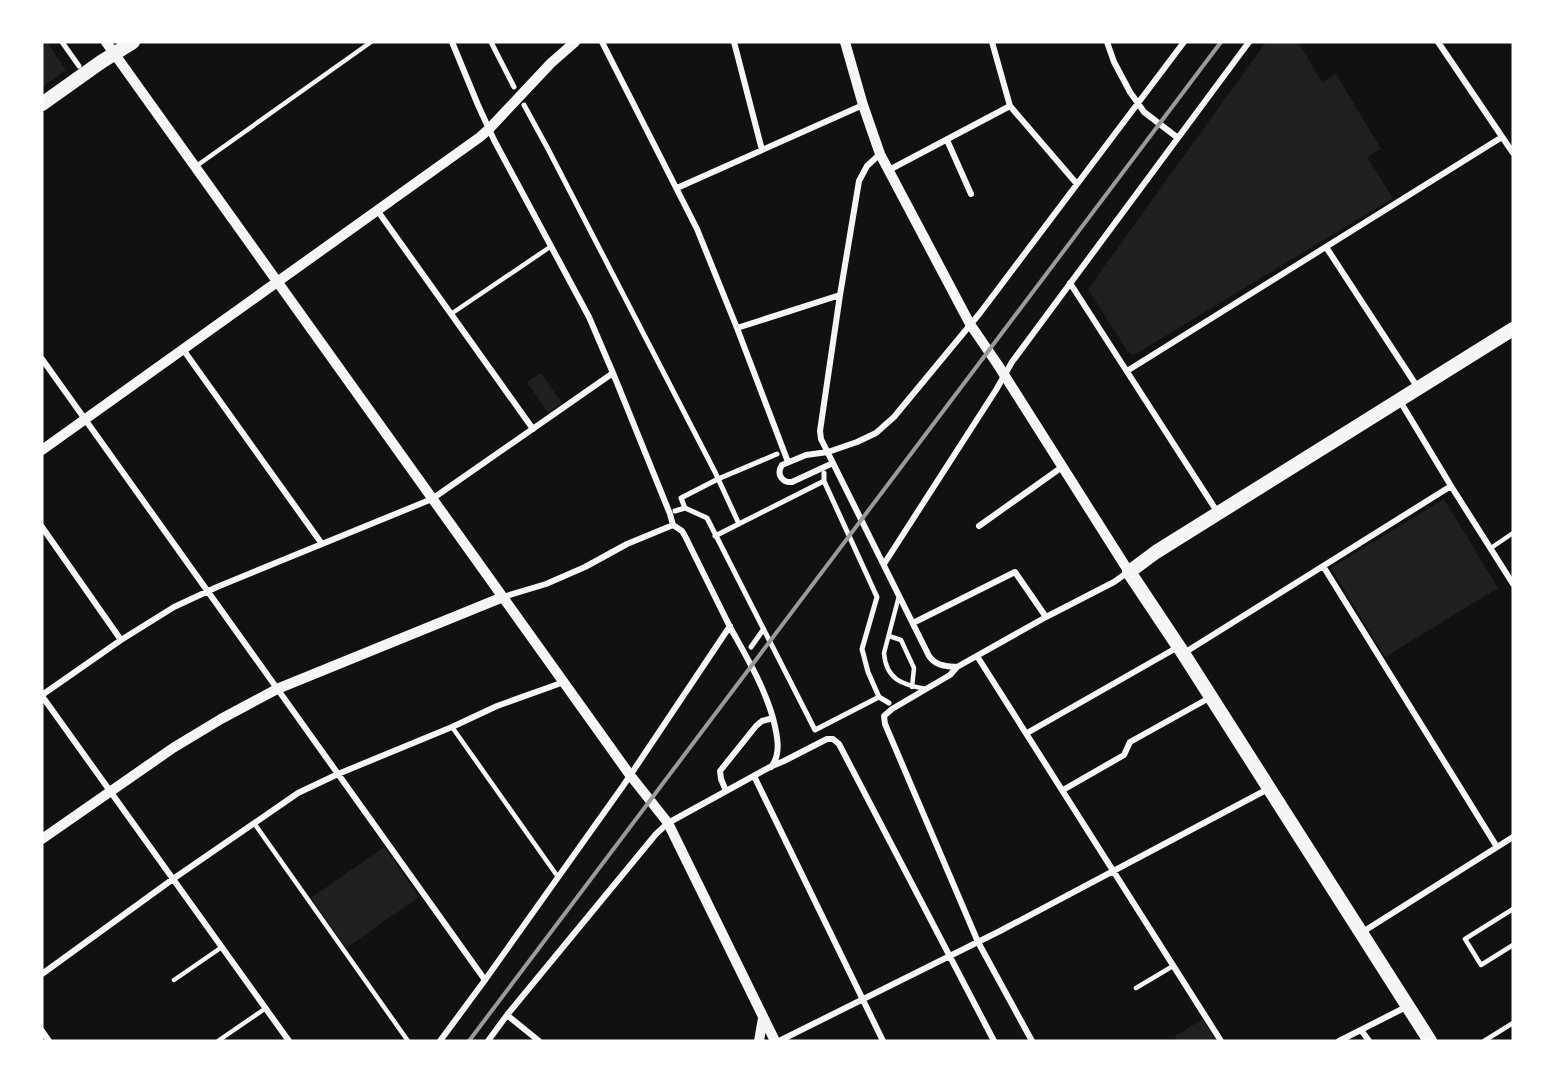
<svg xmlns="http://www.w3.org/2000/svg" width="1555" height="1083" font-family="'Nunito Sans',sans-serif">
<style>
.green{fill:#202020}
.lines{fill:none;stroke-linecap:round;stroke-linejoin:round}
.service{stroke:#f5f5f5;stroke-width:4.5}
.pedestrian{stroke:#f5f5f5;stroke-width:5}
.minor{stroke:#f5f5f5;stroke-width:6}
.tertiary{stroke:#f5f5f5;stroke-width:10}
.primary{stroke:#f5f5f5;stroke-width:14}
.trunk{stroke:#f5f5f5;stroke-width:14}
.rail{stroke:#9a9a9a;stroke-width:4}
</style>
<rect width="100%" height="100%" fill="#111"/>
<path class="green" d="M42,42H47L66,70L42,87Z
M1266,42H1298L1322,82L1336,74L1381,149L1367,157L1393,198L1134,355L1128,352L1088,289Z
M541,373L562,403L548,413L527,382Z
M1444,499L1498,588L1385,657L1331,568Z
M384,847L419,897L346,948L311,898Z
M1203,1019L1216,1041H1177L1175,1036Z"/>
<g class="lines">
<path class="service" d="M195,167L371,42
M451,314L550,247
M1491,548L1513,533
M899,596L884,653C886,680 903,685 926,689
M889,636L901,640L914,668L912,687
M452,727L558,877
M254,823L408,1041
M1513,909L1465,939L1481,965L1513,945
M174,980L222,947
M1136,988L1173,966
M218,1041L266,1008
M1484,1041L1513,1023"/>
<path class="pedestrian" d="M62,42L79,66
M491,42L514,87
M524,105L548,149L715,472L739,524
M824,473V481L877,597L862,649L868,672L879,697L889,703
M685,508L681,498L718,479L777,454
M675,511L685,508L707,518L815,730L879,697
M715,536L824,481
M751,647L763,630"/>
<path class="minor" d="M452,42L478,105L494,140L589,317L613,373L670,514L673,525
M602,42L697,229L737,328L788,462
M734,42L762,150
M992,42L1010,106L1077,184
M1107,42L1114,62L1130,92L1144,112L1178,138
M1438,42L1513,153
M947,140L971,194
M880,154L867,166L859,181L840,295L820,431L821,439L929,656C936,666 945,666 957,667
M889,170L1010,106
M677,188L863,105
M377,210L533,429
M1326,247L1418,388
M1070,283L1218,513
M737,328L840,295
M182,348L322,544
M42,359L485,980
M1127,371L1502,137
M1400,401L1451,486L1513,584
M833,463L792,482C782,483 776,474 782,465L806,455L828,452L857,442L876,433L894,417L980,313L1184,42
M673,525L682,531L685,536C700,566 715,597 730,627C746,656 764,686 773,718C777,734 782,754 771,767
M979,526L1062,467
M42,527L121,640
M884,564L996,390L1012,362L1249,42
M1323,566L1497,847
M503,597L546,584L585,567L627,544L673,525
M913,623L1015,572L1046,617
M1184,653L1451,486
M977,656L1221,1041
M42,695L121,640L174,607L217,587L432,499L613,373
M42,696L289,1041
M1027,733L1178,647
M754,776L883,1041
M1063,790L1124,755L1130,742L1211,697
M726,791L721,779L720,771L756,726L762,721L773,718
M1361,933L1513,837
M42,974L173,879L298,793L338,774L452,727L497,706L564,682
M507,1015L539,1041
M1361,1030L1369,1041
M42,1031L49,1041
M440,1041L485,980L623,786L730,626
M488,1041L507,1015L656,834L668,823L770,767L784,761L827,739H833L839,744L994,1041
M779,1041L1000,931L1268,789
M1032,1041L978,942L885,724L884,716L892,709L950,675L957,667L1046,617L1114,582L1128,572
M1339,1041L1408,1006"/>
<path class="tertiary" d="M106,42L630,775L668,823L775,1041
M845,42L863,105L880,154L970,324L998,365L1129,572
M42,450L480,137L489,129L551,63L575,42
M42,839L173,748L221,719L277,689L503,597
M759,1041L763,1018"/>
<path class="primary" d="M1430,1041L1183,653L1129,572L1156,552L1513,329"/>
<path class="trunk" d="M42,104L101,62L133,42"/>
<path class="rail" d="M469,1041L1221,42"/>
</g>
<rect width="1555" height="1083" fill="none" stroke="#ffffff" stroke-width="87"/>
</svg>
